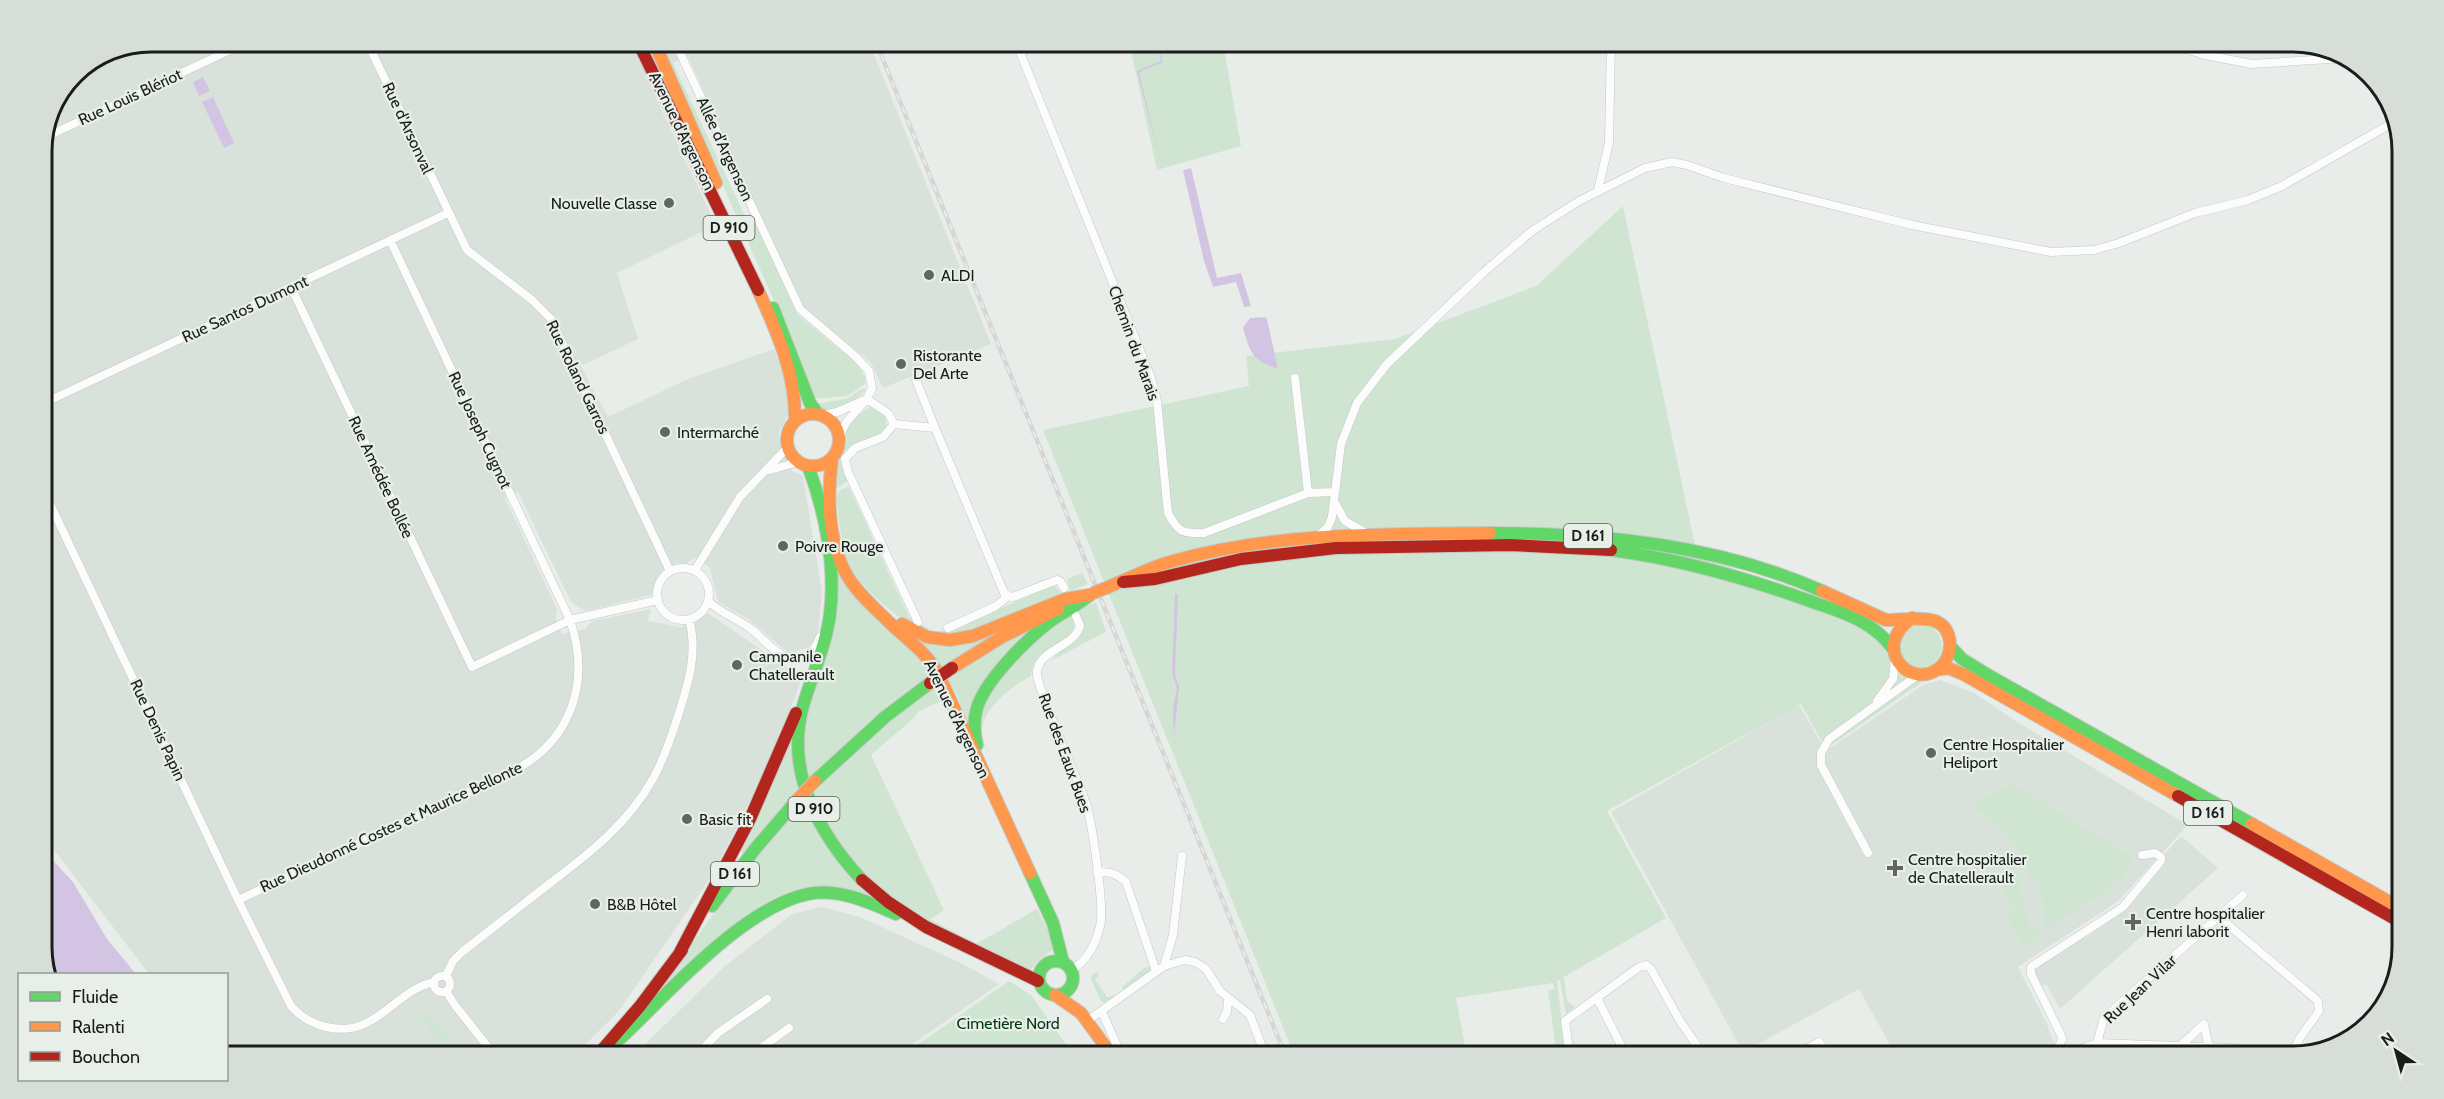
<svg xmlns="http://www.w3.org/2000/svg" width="2444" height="1099" font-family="Cabin,sans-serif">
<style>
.built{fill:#d9e2da}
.green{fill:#cfe5d2}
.water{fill:#d3c4e4}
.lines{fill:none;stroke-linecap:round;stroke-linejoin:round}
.street-casing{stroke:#c4c8c5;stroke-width:9}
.fast-casing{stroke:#c4c8c5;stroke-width:14}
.slow-casing{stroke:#c4c8c5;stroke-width:14}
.jam-casing{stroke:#c4c8c5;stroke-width:14}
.street{stroke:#fcfcfc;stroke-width:8}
.fast{stroke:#63d668;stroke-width:12}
.slow{stroke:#ff974d;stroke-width:12}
.jam{stroke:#b3261e;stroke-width:12}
.rail-casing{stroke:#d5d6d5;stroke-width:4.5}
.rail{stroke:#e7efe8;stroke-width:2;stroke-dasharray:7;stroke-linecap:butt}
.slow-bridge-casing{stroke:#c4c8c5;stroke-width:14;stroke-linecap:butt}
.jam-bridge-casing{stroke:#c4c8c5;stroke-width:14;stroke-linecap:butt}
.slow-bridge{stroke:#ff974d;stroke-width:12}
.jam-bridge{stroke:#b3261e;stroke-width:12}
.poi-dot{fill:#626663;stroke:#e7efe8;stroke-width:2}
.labels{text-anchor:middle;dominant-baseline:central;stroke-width:4.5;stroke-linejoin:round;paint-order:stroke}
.shield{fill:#e7efe8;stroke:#585c58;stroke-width:1.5}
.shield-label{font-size:15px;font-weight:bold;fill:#1a1d1b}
.street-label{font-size:16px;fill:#1a1d1b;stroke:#e7efe8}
.poi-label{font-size:16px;fill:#1a1d1b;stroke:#e7efe8;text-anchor:start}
.park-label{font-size:16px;fill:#013613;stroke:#e7efe8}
.rim{fill:none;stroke:#1a1d1b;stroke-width:3}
</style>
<rect width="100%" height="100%" fill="#e9ede9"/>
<path class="built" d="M152,42H869L991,344L883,388L871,363L804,307L755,205L688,56L645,75L716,225L617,273L638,339L583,365L577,358L608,417L688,379L774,349L786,380L790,412L779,432L780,442L792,471L803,476L822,592L818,635L809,647L790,654L748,619L718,602L710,568L696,558L685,564L678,563L662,570L651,595L586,611L571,602L518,492L505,498L557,609L556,619L562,634L585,629L592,621L651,609L648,621L681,627L708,613L786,667L804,674L766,770L711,877L618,1012L573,1057H227L226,974H149L42,834V145L74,74L110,50Z
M1940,680L1974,693L2014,720L2188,825L2117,902L2018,967L2046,1022L2059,1057H1890L1895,1054L1859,989L1743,1052L1611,812L1799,705L1821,743L1830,748L1923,685Z
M2181,836L2218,868L2060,1009L2046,984L2041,986L2033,970L2085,936L2087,937L2128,908L2161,868L2165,861L2162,857Z
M822,907L860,917L961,963L999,984L894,1057H632L725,966L792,914Z"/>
<path class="green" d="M659,42H663L745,216L751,214L798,315L857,364L865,377V384L847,396L813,399L792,341Z
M1129,42H1223L1241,146L1157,170Z
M1623,206L1695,545L1764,588L1862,629L1880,643L1900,675L1922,682L1829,747L1822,742L1801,704L1607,811L1666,918L1564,977L1567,1001L1575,1007L1566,1014L1560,980L1557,981L1566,1057H1557L1548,991L1554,989L1553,983L1456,998L1467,1057H1295L1043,430L1249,386L1246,356L1395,339L1536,286Z
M862,389H866C861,398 839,411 828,412C822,412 818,407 815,404L846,399Z
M870,407L877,408L886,415V430C861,452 835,432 847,481L835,490L836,462L844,447L847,429L857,416Z
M849,487L909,617L934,632L955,628L1054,585L1063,595C1037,605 967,640 942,637C912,633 860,590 848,562C840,543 840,520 836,499C837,492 842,488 849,487Z
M836,563L846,584L858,599L915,648L932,671L929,673L930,677L873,718L810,778H807C789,723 824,671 835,619C839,600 832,581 836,563Z
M1082,573L1088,584L1070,591L1067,579Z
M1096,602L1106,632L1052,660C1068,638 1091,647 1078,610Z
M1070,613C1072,617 1075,622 1074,627C1070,646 1033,645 1031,676C1013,685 983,708 982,730C981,737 986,746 988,753L978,733L983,702L1037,635Z
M1054,615L997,674L970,727L956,693L947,678L1007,640Z
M1026,616L941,668L905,632L924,642L950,645Z
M1898 646a22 22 0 1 1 44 0a22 22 0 1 1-44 0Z
M935,686L942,701L919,711L913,719L871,755L944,910L930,919L976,944L1037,909L1050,934L1053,950L1040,959L1031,970L953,936L888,898L844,857L811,795L814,789L870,735Z
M791,734L803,783L745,855L738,850Z
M2013,784L2133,857L2122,879L2113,887L2048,928L2041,918L2046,915L2038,882L2032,883C2023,849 2002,827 1973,808L1975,803Z
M807,798L815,818L880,899L792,895L651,1002L725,897L779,827Z
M2022,873L2024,877L2018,879L2024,909L2031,928L2037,926L2041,936L2027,947L2023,945L2005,914L2006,912L2009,917L2016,912L2002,887L2013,882L2011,878Z
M1151,966L1149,973L1121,994L1120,992L1123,989L1122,987L1144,968Z
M1097,971L1099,976L1095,980L1108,998L1113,995L1115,998L1108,1004L1101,1001L1090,977Z
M1009,981L1032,996L1075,1057H900Z
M418,1015C436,1013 451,1044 461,1057H449Z"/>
<path class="water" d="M1157,42L1163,62L1139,72L1162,167L1137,71L1161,61Z
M203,77L210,91L199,96L193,82Z
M213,97L234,143L224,148L202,102Z
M1191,168L1217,278L1241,273L1251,306L1244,307L1236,282L1213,287L1204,261L1183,170Z
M1265,317L1267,319L1278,369C1251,359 1251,354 1243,328L1250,318Z
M1175,594H1178L1175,674L1179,687L1174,736L1173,709L1177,688L1172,673Z
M42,849L73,882L107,939L136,974H49L42,955Z"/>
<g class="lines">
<defs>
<path id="street" d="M367,42L467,250L532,300L551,319L670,571
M675,42L800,309L855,356L869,371L872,388L867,399L847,421L840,435
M1016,42L1151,378L1157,401L1168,513C1178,532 1182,534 1204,533L1308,493L1335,492
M2163,42L2205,55L2252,64L2344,58
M46,137L247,42
M1598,190L1609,143L1611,42
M291,287L472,667L570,620L658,600
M1295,378L1308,493
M916,380L935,428
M867,399L888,413L894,424L935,428L1005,595L1013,597L1057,580L1060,581L1064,588
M42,404L448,213
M823,415L837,412L865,400
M894,424L883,437L855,448L845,459L848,472L918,622
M770,470L798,462
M42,487L238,900L291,1006C301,1017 312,1024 326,1027C376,1039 393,991 434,982
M1335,503L1345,521L1366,533
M1316,538L1328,527L1332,517L1341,444L1357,403L1387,364L1484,272L1532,231L1579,201L1645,168L1672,162L1687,165L1724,178L1912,225L2051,252L2094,250L2119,243L2195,213L2248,200L2282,186L2394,122
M657 594a26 26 0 1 1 52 0a26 26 0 1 1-52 0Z
M695,570L740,497L788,447
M708,601C720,613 738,619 751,629C768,642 782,666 806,655C814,651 817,645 820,637
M948,628L996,606L1007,597
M1877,701L1893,679L1895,659
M1868,853L1821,765V753L1829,739L1918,675
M1097,872C1110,872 1116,873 1126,882L1156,971
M238,900L511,772C572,742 591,681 570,620L390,240
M2219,917L2318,1001L2319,1011L2299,1039L2291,1057
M1164,966L1185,960L1195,962L1206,969L1220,991L1250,1015L1266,1057
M1071,970C1087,961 1096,943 1100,926C1105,908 1092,822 1086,804C1074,769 1057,736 1046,702C1043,693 1036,681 1037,671C1040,649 1074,647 1080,626L1076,616
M434 984a8 8 0 1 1 16 0a8 8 0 1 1-16 0Z
M446,976L453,961L462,952C491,929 520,907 549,884C590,853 629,823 654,777C665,757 672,734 679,713C689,681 698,652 689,619
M446,991L454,1004L496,1057
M1597,998L1627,1057
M1102,1012L1122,1057
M1223,1019L1227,1012L1228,998
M1087,1021L1164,966L1173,935L1182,856
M2097,1043L2233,1048L2265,1057
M2179,1047L2204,1024L2209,1048
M695,1057L718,1033L767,999
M748,1057L789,1028
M1570,1057L1565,1021L1639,967L1646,965L1651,969L1680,1021L1705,1057
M1792,1057L1819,1042L1827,1057
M2063,1057L2057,1051L2062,1039L2061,1035L2031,974V967L2123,907L2161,861V857L2155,853L2142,855
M2072,1057L2081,1049L2097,1043L2104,1018L2243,895"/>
<path id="fast" d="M773,308L810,403L818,414
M808,466C825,511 836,566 830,614C826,646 812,675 803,706C785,771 818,833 862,880
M1490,533C1602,533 1719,545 1822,591
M1611,550C1678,559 1743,577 1807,600C1838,611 1873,620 1893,649
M1950,646L1962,659L1988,675L2252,824
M977,745C974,733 973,721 977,708C985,681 1025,641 1048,623C1061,613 1077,606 1090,595
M815,781L885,717L930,683
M1030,873L1053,923L1063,962
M712,906L755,849L798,799
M1039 978a17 17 0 1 1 34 0a17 17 0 1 1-34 0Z
M610,1042L621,1038C668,993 744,907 808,894C838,888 869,902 896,914"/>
<path id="slow" d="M654,42L716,183
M758,290C777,332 796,374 795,421
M787 440a26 26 0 1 1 52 0a26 26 0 1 1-52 0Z
M832,459C827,496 828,544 848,577C859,595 877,610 892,625C908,640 925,652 937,671L1030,873
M1106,588C1128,579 1150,567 1173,561C1275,532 1385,534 1490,533
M1822,591L1886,620C1908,621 1948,608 1950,644C1950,653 1946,663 1938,669C1908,690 1871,646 1912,618
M902,624L927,637L950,640L973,636L1065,599L1090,595
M952,668L1002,637L1058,609
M1936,670L1948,668L1963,674L2178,796
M2252,824L2402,909
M1055,995L1081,1013L1113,1057"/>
<path id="jam" d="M638,42L758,290
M1123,582L1155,579L1241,559L1336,548L1510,545L1611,550
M2178,796L2402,923
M862,880L888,902L926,927L1038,981
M679,954L750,819L796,713
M596,1057L640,1006L682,950"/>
</defs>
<use href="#street" class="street-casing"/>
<use href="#fast" class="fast-casing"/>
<use href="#slow" class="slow-casing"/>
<use href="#jam" class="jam-casing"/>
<use href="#street" class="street"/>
<use href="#fast" class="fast"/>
<use href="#slow" class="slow"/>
<use href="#jam" class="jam"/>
<defs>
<path id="rail" d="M876,42L1286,1057"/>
</defs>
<use href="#rail" class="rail-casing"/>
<use href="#rail" class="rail"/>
<defs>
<path id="slow-bridge" d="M1093,593L1106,588
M798,799L815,781"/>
<path id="jam-bridge" d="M930,683L952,668"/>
</defs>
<use href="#slow-bridge" class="slow-bridge-casing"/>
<use href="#jam-bridge" class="jam-bridge-casing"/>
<use href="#slow-bridge" class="slow-bridge"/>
<use href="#jam-bridge" class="jam-bridge"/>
</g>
<g class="poi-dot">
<circle cx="669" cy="203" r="6"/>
<circle cx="929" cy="275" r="6"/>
<circle cx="901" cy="364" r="6"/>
<circle cx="665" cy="432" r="6"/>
<circle cx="783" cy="546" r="6"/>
<circle cx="737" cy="665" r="6"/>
<circle cx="1931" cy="753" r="6"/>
<circle cx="687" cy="819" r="6"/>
<path d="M1892 859h6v6h6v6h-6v6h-6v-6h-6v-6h6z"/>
<circle cx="595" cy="904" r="6"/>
<path d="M2130 913h6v6h6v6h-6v6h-6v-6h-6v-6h6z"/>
</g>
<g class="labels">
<g class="shield">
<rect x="703.5" y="216" width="51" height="24" rx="4.5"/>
<rect x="1564" y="524" width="48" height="24" rx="4.5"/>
<rect x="788.5" y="797" width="51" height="24" rx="4.5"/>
<rect x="2184" y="801" width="48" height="24" rx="4.5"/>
<rect x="711" y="862" width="48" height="24" rx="4.5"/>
</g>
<g class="shield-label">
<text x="729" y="228">D 910</text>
<text x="1588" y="536">D 161</text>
<text x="814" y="809">D 910</text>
<text x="2208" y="813">D 161</text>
<text x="735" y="874">D 161</text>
</g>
<g class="street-label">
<text transform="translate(130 97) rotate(-25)">Rue Louis Blériot</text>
<text transform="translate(408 128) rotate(65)">Rue d'Arsonval</text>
<text transform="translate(682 131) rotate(64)">Avenue d'Argenson</text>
<text transform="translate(725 149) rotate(65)">Allée d’Argenson</text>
<text transform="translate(245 309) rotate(-25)">Rue Santos Dumont</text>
<text transform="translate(1134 343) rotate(70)">Chemin du Marais</text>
<text transform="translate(578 377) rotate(64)">Rue Roland Garros</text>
<text transform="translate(480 430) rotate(65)">Rue Joseph Cugnot</text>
<text transform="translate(381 477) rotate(65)">Rue Amédée Bollée</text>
<text transform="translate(957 719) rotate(64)">Avenue d'Argenson</text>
<text transform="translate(158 730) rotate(65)">Rue Denis Papin</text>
<text transform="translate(1065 753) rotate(70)">Rue des Eaux Bues</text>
<text transform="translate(391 827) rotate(-25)">Rue Dieudonné Costes et Maurice Bellonte</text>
<text transform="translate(2140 989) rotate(-43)">Rue Jean Vilar</text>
</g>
<g class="poi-label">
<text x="657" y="203" text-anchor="end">Nouvelle Classe</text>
<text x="941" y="275">ALDI</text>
<text x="913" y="355">Ristorante<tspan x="913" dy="18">Del Arte</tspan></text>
<text x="677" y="432">Intermarché</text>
<text x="795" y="546">Poivre Rouge</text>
<text x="749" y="656">Campanile<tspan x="749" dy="18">Chatellerault</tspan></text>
<text x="1943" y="744">Centre Hospitalier<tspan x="1943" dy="18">Heliport</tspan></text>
<text x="699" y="819">Basic fit</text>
<text x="1908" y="859">Centre hospitalier<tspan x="1908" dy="18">de Chatellerault</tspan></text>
<text x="607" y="904">B&amp;B Hôtel</text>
<text x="2146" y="913">Centre hospitalier<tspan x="2146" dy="18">Henri laborit</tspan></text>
</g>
<g class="park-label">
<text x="1008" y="1023">Cimetière Nord</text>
</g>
</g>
<path d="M0 0H2444V1099H0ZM151 52H2293A99 99 0 0 1 2392 151V947A99 99 0 0 1 2293 1046H151A99 99 0 0 1 52 947V151A99 99 0 0 1 151 52Z" fill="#d7ded8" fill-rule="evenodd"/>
<path class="rim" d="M151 52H2293A99 99 0 0 1 2392 151V947A99 99 0 0 1 2293 1046H151A99 99 0 0 1 52 947V151A99 99 0 0 1 151 52Z"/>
<rect x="18" y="973" width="210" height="108" fill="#e7efe8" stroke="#959b96" stroke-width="1.5"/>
<rect x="30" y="992" width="30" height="9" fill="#63d668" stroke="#959b96" stroke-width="1.5"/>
<text x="72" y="1003" font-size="18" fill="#1a1d1b">Fluide</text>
<rect x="30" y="1022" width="30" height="9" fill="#ff974d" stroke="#959b96" stroke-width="1.5"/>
<text x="72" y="1033" font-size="18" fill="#1a1d1b">Ralenti</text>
<rect x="30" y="1052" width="30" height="9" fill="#b3261e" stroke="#959b96" stroke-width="1.5"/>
<text x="72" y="1063" font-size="18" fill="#1a1d1b">Bouchon</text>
<g transform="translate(2396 1051) rotate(324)" stroke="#e7efe8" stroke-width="4.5" paint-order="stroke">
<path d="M0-4.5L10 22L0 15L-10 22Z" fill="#1a1d1b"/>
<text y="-9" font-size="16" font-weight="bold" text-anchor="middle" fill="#1a1d1b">N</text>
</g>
</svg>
